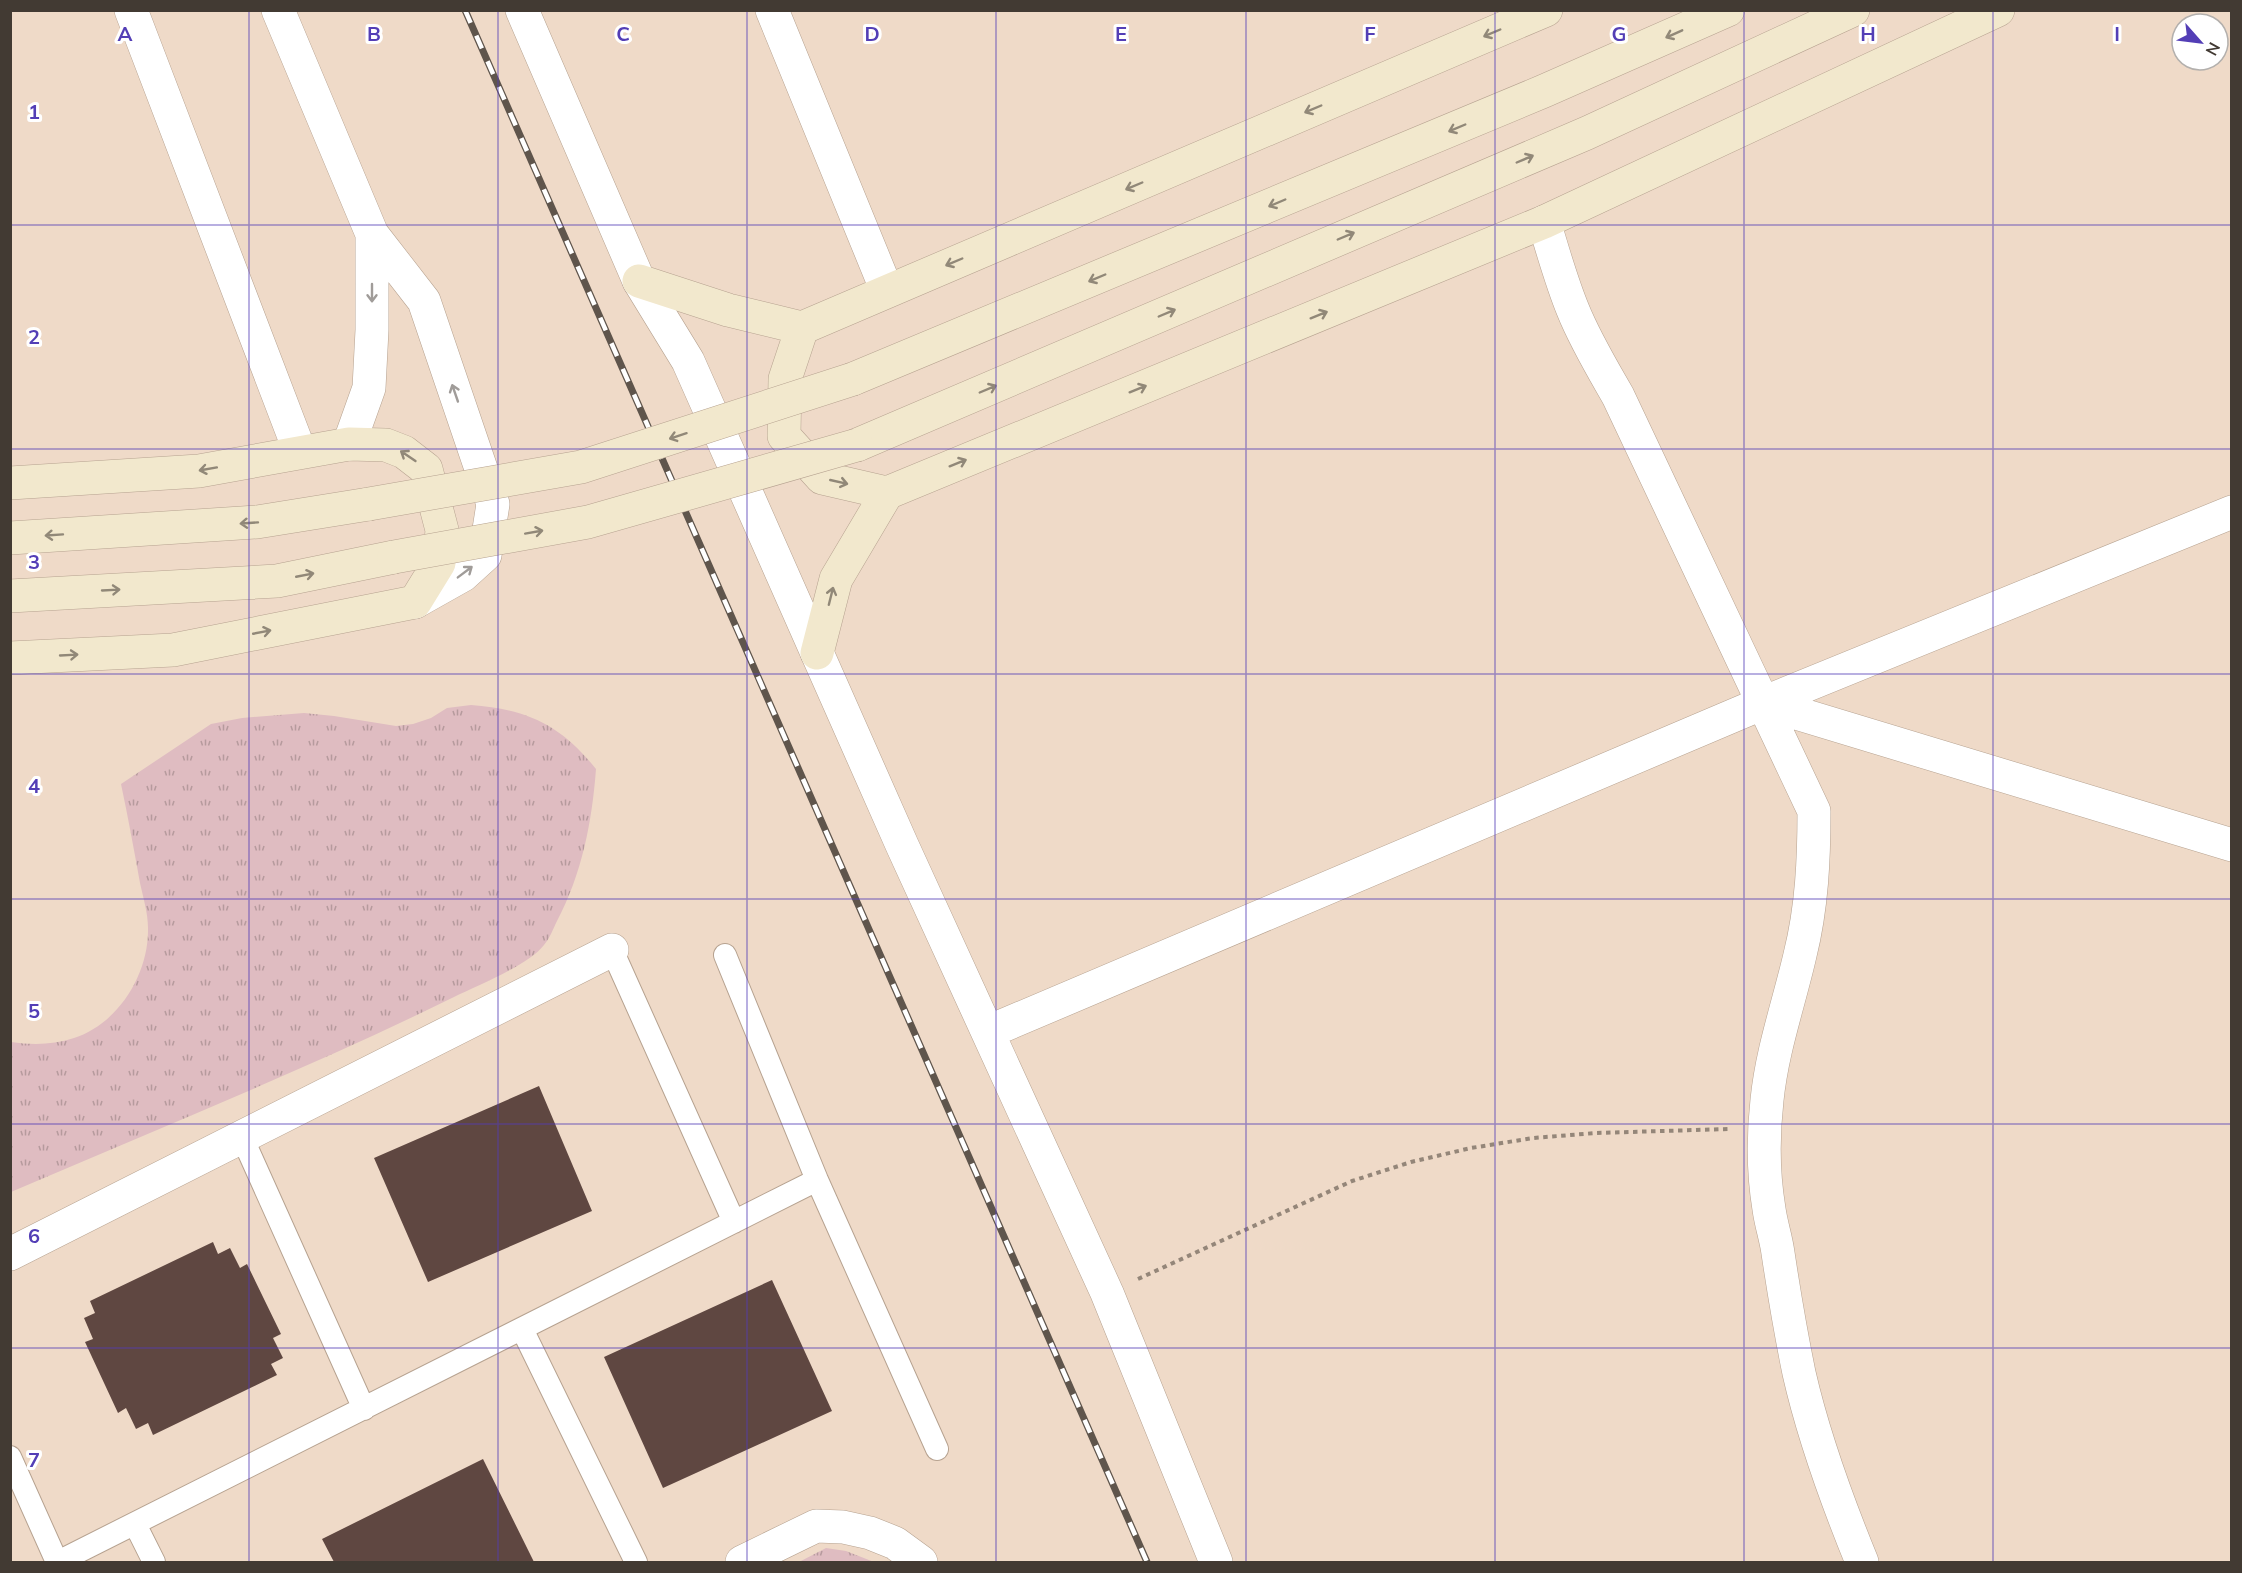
<svg xmlns="http://www.w3.org/2000/svg" width="2242" height="1573" font-family="Mulish,sans-serif">
<style>
.grass{fill:url(#grass-tufts)}
.building{fill:#5f4741}
.lines{fill:none;stroke-linecap:round;stroke-linejoin:round}
.lane-casing{stroke:#b6a290;stroke-width:24}
.street-casing{stroke:#b6a290;stroke-width:34}
.secondary-casing{stroke:#b6a290;stroke-width:34}
.path{stroke:#948679;stroke-width:4;stroke-dasharray:4.5 4.5;stroke-linecap:butt}
.lane{stroke:#fff;stroke-width:22}
.street{stroke:#fff;stroke-width:33}
.secondary{stroke:#f2e8cd;stroke-width:33}
.rail-casing{stroke:#5f554c;stroke-width:7}
.rail{stroke:#fff;stroke-width:4.5;stroke-dasharray:14;stroke-linecap:butt}
.secondary-bridge-casing{stroke:#b6a290;stroke-width:34;stroke-linecap:butt}
.secondary-bridge{stroke:#f2e8cd;stroke-width:33}
.oneway{stroke:#918878}
.oneway2{stroke:#a09c99}
.grid{fill:none;stroke:#533eb6;stroke-width:1.5;stroke-opacity:0.55}
.grid-label{font-size:20px;text-anchor:middle;font-weight:bold;fill:#533eb6;stroke:#fff;stroke-width:6;stroke-linejoin:round;paint-order:stroke}
</style>
<defs>
<pattern id="grass-tufts" width="24" height="20" patternUnits="userSpaceOnUse" patternTransform="scale(1.5)"><rect width="24" height="20" fill="#dfbcc1"/><path d="M3 7l-1-3M5 7V3M7 7l1-3M15 17l-1-3M17 17v-4M19 17l1-3" fill="none" stroke="#b69a9d"/></pattern>
</defs>
<rect width="100%" height="100%" fill="#efdac8"/>
<path class="grass" d="M471,705C527,709 561,725 596,769C592,822 582,874 557,921C553,929 550,938 544,945C529,965 478,985 454,997C310,1068 159,1128 11,1192V1042C32,1045 53,1045 74,1038C118,1024 149,974 148,928C148,913 143,897 140,883C134,850 128,817 121,784L211,724L242,718L304,713L334,716L396,726L413,724L431,718L447,708Z
M826,1548L846,1551L874,1562H799Z"/>
<path class="building" d="M539,1086L592,1211L428,1282L374,1158Z
M213,1242L218,1254L230,1248L240,1268L247,1264L281,1334L273,1338L283,1358L271,1364L277,1375L153,1435L148,1423L136,1429L126,1408L118,1413L85,1342L93,1339L84,1318L95,1313L90,1301Z
M772,1280L832,1411L663,1488L604,1357Z
M483,1459L534,1562H334L322,1539Z"/>
<g class="lines">
<defs>
<path id="lane" d="M612,950L734,1222
M725,955L817,1180L937,1449
M242,1137L364,1409
M522,1329L636,1562
M10,1457L57,1562
M135,1524L154,1562
M58,1562L817,1180"/>
<path id="street" d="M131,10L300,452
M278,10L372,234L424,301L493,504L485,555L463,575L415,602
M522,10L639,281L688,361L902,845L1107,1293L1216,1562
M772,10L887,291
M1544,222C1553,251 1561,281 1573,310C1585,340 1602,368 1618,396L1814,811C1814,859 1812,907 1800,955C1789,1003 1772,1050 1767,1100C1763,1136 1763,1173 1769,1209C1771,1224 1776,1238 1778,1253C1784,1293 1791,1334 1799,1373C1814,1439 1837,1501 1862,1562
M349,444L369,388L372,330V234
M1763,703L2232,845
M988,1032L1763,703L2232,512
M10,1254L612,950
M742,1562L816,1526L843,1527L870,1533L895,1543L921,1562"/>
<path id="secondary" d="M639,281L728,310L802,328L1546,10
M802,328L785,379L784,436L822,478L887,493
M853,379L1544,91L1728,10
M857,445L1587,133L1853,10
M10,483L199,471L349,444L386,445L404,452L426,469L442,530L439,563L415,602L173,650L10,658
M10,538L257,522L369,504
M10,596L277,581L394,557
M817,653L836,579L887,493L1544,222L1998,10"/>
</defs>
<use href="#lane" class="lane-casing"/>
<use href="#street" class="street-casing"/>
<use href="#secondary" class="secondary-casing"/>
<path class="path" d="M1138,1279L1352,1181L1411,1162L1471,1148L1533,1138L1596,1133L1728,1129"/>
<use href="#lane" class="lane"/>
<use href="#street" class="street"/>
<use href="#secondary" class="secondary"/>
<defs>
<path id="rail" d="M465,10L1147,1562"/>
</defs>
<use href="#rail" class="rail-casing"/>
<use href="#rail" class="rail"/>
<defs>
<path id="secondary-bridge" d="M369,504L581,467L853,379
M394,557L588,522L857,445"/>
</defs>
<use href="#secondary-bridge" class="secondary-bridge-casing"/>
<use href="#secondary-bridge" class="secondary-bridge"/>
</g>
<defs><path id="oneway-shaft" d="M-6 0H5M1.5-3L5.5 0L1.5 3" fill="none" stroke-width="1.6" stroke-linecap="round" stroke-linejoin="round" transform="scale(1.5)"/></defs>
<g class="oneway">
<use href="#oneway-shaft" transform="translate(1492 33) rotate(157)"/>
<use href="#oneway-shaft" transform="translate(1674 34) rotate(156)"/>
<use href="#oneway-shaft" transform="translate(1313 109) rotate(157)"/>
<use href="#oneway-shaft" transform="translate(1457 128) rotate(157)"/>
<use href="#oneway-shaft" transform="translate(1525 159) rotate(-23)"/>
<use href="#oneway-shaft" transform="translate(1134 186) rotate(157)"/>
<use href="#oneway-shaft" transform="translate(1277 203) rotate(157)"/>
<use href="#oneway-shaft" transform="translate(1346 236) rotate(-23)"/>
<use href="#oneway-shaft" transform="translate(954 262) rotate(157)"/>
<use href="#oneway-shaft" transform="translate(1097 278) rotate(157)"/>
<use href="#oneway-shaft" transform="translate(1167 313) rotate(-23)"/>
<use href="#oneway-shaft" transform="translate(1319 315) rotate(-22)"/>
<use href="#oneway-shaft" transform="translate(988 389) rotate(-23)"/>
<use href="#oneway-shaft" transform="translate(1138 389) rotate(-22)"/>
<use href="#oneway-shaft" transform="translate(678 436) rotate(162)"/>
<use href="#oneway-shaft" transform="translate(408 456) rotate(-146)"/>
<use href="#oneway-shaft" transform="translate(958 463) rotate(-22)"/>
<use href="#oneway-shaft" transform="translate(208 469) rotate(170)"/>
<use href="#oneway-shaft" transform="translate(839 482) rotate(13)"/>
<use href="#oneway-shaft" transform="translate(249 523) rotate(176)"/>
<use href="#oneway-shaft" transform="translate(534 532) rotate(-10)"/>
<use href="#oneway-shaft" transform="translate(54 535) rotate(176)"/>
<use href="#oneway-shaft" transform="translate(305 575) rotate(-11)"/>
<use href="#oneway-shaft" transform="translate(111 590) rotate(-3)"/>
<use href="#oneway-shaft" transform="translate(831 596) rotate(-76)"/>
<use href="#oneway-shaft" transform="translate(262 632) rotate(-11)"/>
<use href="#oneway-shaft" transform="translate(69 655) rotate(-3)"/>
</g>
<g class="oneway2">
<use href="#oneway-shaft" transform="translate(372 293) rotate(90)"/>
<use href="#oneway-shaft" transform="translate(455 393) rotate(-109)"/>
<use href="#oneway-shaft" transform="translate(465 572) rotate(-37)"/>
</g>
<path class="grid" d="M249,10V1562M498,10V1562M747,10V1562M996,10V1562M1246,10V1562M1495,10V1562M1744,10V1562M1993,10V1562M10,225H2232M10,449H2232M10,674H2232M10,899H2232M10,1124H2232M10,1348H2232"/>
<g class="grid-label">
<text x="125" y="41">A</text>
<text x="374" y="41">B</text>
<text x="623" y="41">C</text>
<text x="872" y="41">D</text>
<text x="1121" y="41">E</text>
<text x="1370" y="41">F</text>
<text x="1619" y="41">G</text>
<text x="1868" y="41">H</text>
<text x="2117" y="41">I</text>
<text x="34" y="119">1</text>
<text x="34" y="344">2</text>
<text x="34" y="569">3</text>
<text x="34" y="793">4</text>
<text x="34" y="1018">5</text>
<text x="34" y="1243">6</text>
<text x="34" y="1467">7</text>
</g>
<rect width="2242" height="1573" fill="none" stroke="#423a33" stroke-width="24"/>
<g transform="translate(2200 42) rotate(118)"><circle r="28" fill="#ffffff" stroke="#b3b0ad" stroke-width="1.5"/>
<path d="M0-4.5L10 22L0 15L-10 22Z" fill="#533eb6"/>
<text y="-9" font-size="16" font-weight="bold" text-anchor="middle" fill="#423a33">N</text>
</g>
</svg>
